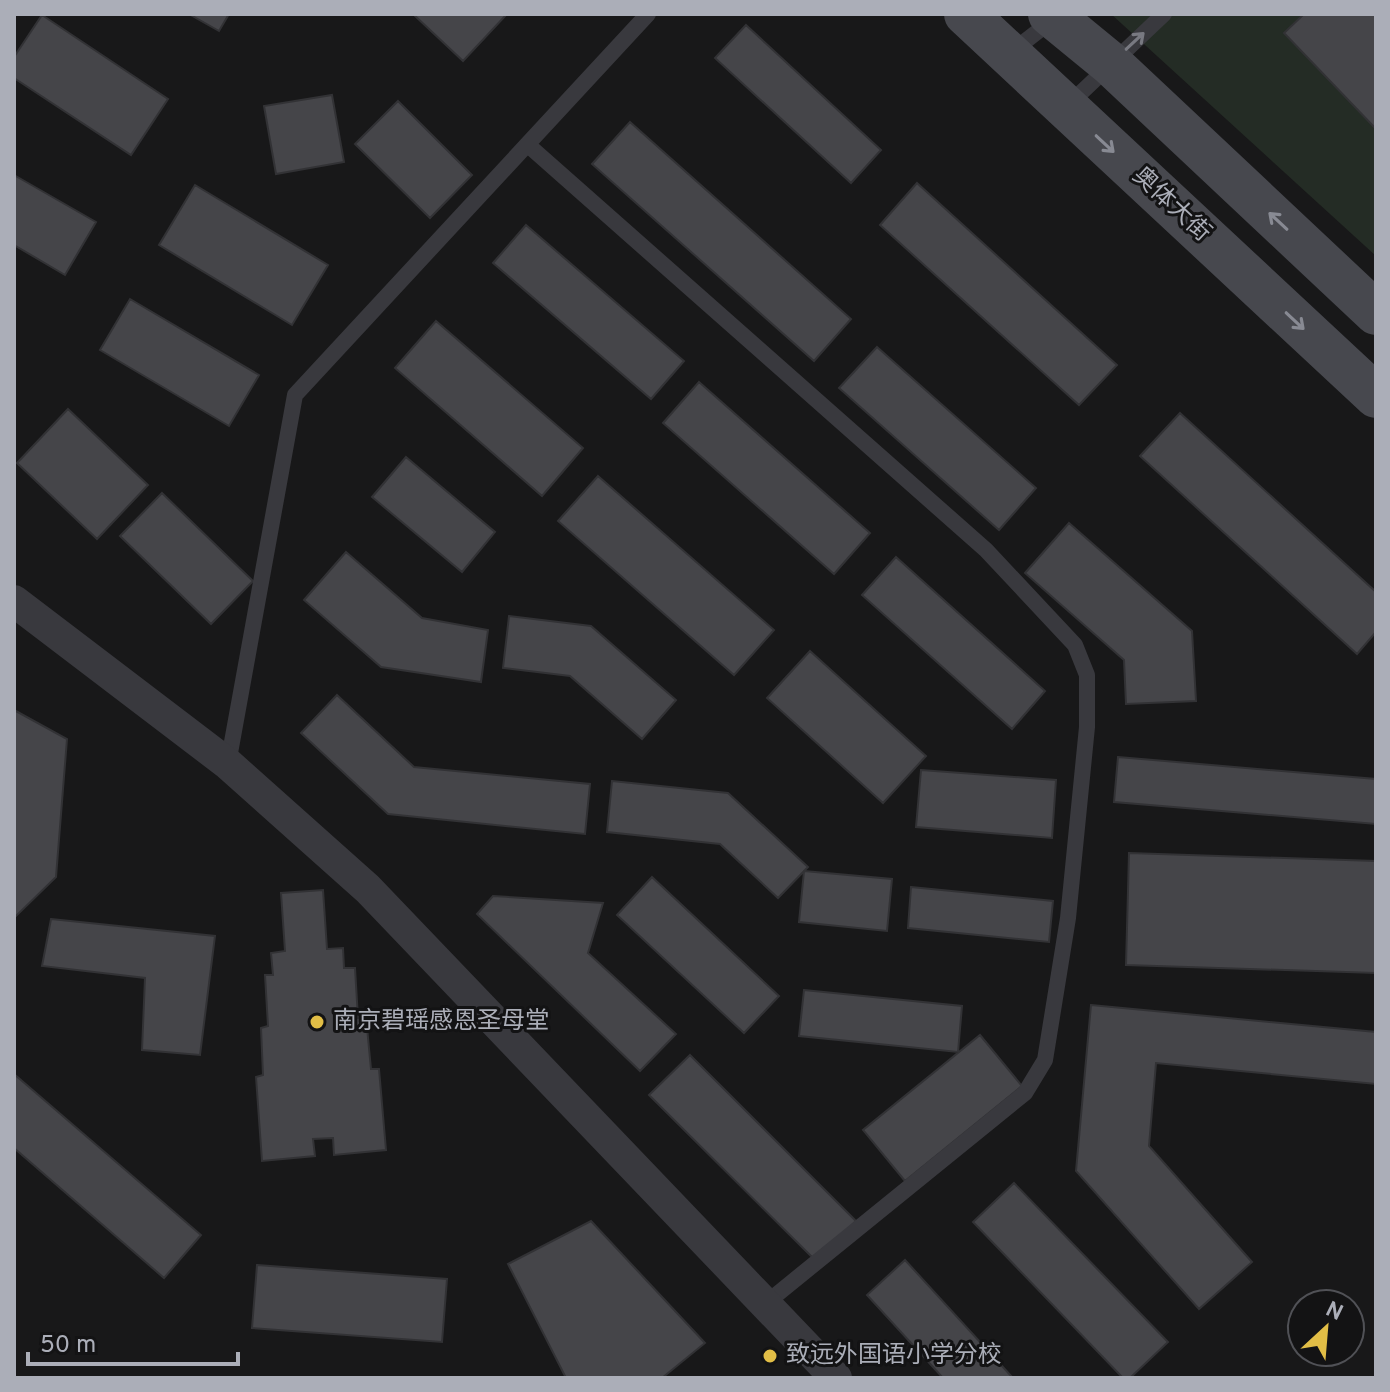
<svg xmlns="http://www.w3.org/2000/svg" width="1390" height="1392" font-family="Overpass,'Noto Sans SC',sans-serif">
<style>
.green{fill:#242c25}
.building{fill:#454549;stroke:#323235;stroke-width:2}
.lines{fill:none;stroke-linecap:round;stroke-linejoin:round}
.lane{stroke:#39393e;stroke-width:16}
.street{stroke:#39393e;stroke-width:32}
.secondary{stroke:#47484e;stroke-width:44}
.oneway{stroke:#787981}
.oneway2{stroke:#888a93}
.poi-dot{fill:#e2be46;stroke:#131314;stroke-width:3}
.labels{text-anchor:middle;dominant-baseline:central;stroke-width:6;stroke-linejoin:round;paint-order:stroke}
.street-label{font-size:24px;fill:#abaeb8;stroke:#131314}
.poi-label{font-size:24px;fill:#abaeb8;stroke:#131314;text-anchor:start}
</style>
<rect width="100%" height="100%" fill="#181819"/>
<path class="green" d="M1111,14H1376V256Z"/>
<path class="building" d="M189,14H229L219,31Z
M413,14H507L463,61Z
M1304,14H1376V129L1284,33Z
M42,15L168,99L131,155L14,78V57Z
M746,25L881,150L851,183L715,58Z
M332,95L344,162L276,174L264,106Z
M398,101L472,175L430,218L355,144Z
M630,122L851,319L814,361L592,164Z
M14,175L96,222L65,275L14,245Z
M917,183L1117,365L1079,405L880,225Z
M195,185L328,265L292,325L159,245Z
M526,225L684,361L651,399L493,263Z
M130,299L259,375L229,426L100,350Z
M436,321L583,448L542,496L395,368Z
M877,347L1036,488L999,530L839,388Z
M699,382L870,533L834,574L663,423Z
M68,409L148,485L97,539L17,463Z
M1180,413L1376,592V632L1357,654L1140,456Z
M406,457L495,532L462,572L372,497Z
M598,476L774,630L734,675L558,521Z
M162,493L253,581L211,624L120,536Z
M1069,523L1192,631L1196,701L1126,704L1124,660L1025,573Z
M346,552L422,618L488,630L481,682L381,667L304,600Z
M896,557L1045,691L1012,729L862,595Z
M509,616L591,626L676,700L642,739L570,676L503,668Z
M810,651L926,756L883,803L767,698Z
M337,695L414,767L590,784L585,834L388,814L301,733Z
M14,710L67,739L56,877L14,918Z
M1118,757L1376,779V824L1114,802Z
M921,770L1056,780L1052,838L916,827Z
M612,781L728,793L808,867L778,898L720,844L607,832Z
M1129,853L1376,861V973L1126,965Z
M804,871L892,879L887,931L799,922Z
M652,877L779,996L744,1033L617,915Z
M911,887L1053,901L1049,942L908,928Z
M323,890L327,949L343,948L344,968H355L358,1018L366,1017L371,1069H379L386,1150L334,1155L333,1138L313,1139L315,1156L262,1161L256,1077L263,1075L261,1028L268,1026L265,975H273L271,953L285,951L281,893Z
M493,896L603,903L588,953L676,1034L640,1071L477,914Z
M51,919L215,936L200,1055L142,1050L145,978L42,966Z
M804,990L962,1006L958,1052L799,1036Z
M1091,1005L1376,1032V1084L1156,1063L1149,1146L1252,1262L1199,1309L1076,1171Z
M980,1035L1022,1086L905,1181L863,1130Z
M690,1055L856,1221L816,1261L649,1095Z
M14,1074L201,1235L164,1278L14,1148Z
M1014,1183L1168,1342L1130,1378H1123L973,1222Z
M591,1221L705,1343L662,1378H566L508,1264Z
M905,1260L1013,1378H943L867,1295Z
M257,1265L447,1279L442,1342L252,1328Z"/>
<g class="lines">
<path class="lane" d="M1010,53L1055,18
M1067,106L1164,14
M528,145L986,550L1075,645L1087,675V727L1068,918L1045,1060L1025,1093L765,1304
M228,764L295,395L648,14"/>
<path class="street" d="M14,601L228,764L368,889L836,1378"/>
<path class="secondary" d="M966,14L1376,396
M1050,14L1111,64L1376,313"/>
</g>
<defs><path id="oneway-shaft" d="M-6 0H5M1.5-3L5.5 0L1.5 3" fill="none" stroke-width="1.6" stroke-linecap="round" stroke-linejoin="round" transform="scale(2)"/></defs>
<use class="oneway" href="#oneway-shaft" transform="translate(1135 41) rotate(-43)"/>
<g class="oneway2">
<use href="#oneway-shaft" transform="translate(1105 144) rotate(43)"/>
<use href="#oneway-shaft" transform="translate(1278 221) rotate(-137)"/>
<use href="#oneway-shaft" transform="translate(1295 321) rotate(43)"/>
</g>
<g class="poi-dot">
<circle cx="317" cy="1022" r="8"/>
<circle cx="770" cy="1356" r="8"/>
</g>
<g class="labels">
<g class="street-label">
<text transform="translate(1171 205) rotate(43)">奥体大街</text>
</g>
<g class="poi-label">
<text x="333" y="1022">南京碧瑶感恩圣母堂</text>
<text x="786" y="1356">致远外国语小学分校</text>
</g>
</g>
<rect width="1390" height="1392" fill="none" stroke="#abaeb8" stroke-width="32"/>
<g transform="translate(1326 1328) rotate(26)"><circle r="38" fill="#131314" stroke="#505156" stroke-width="2"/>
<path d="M0-6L14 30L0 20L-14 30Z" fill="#e2be46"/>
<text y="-12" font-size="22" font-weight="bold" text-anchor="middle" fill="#abaeb8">N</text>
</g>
<path d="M28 1352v12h210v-12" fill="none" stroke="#abaeb8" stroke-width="4"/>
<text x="40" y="1352" font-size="24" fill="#abaeb8" stroke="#131314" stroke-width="6" paint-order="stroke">50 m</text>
</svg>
